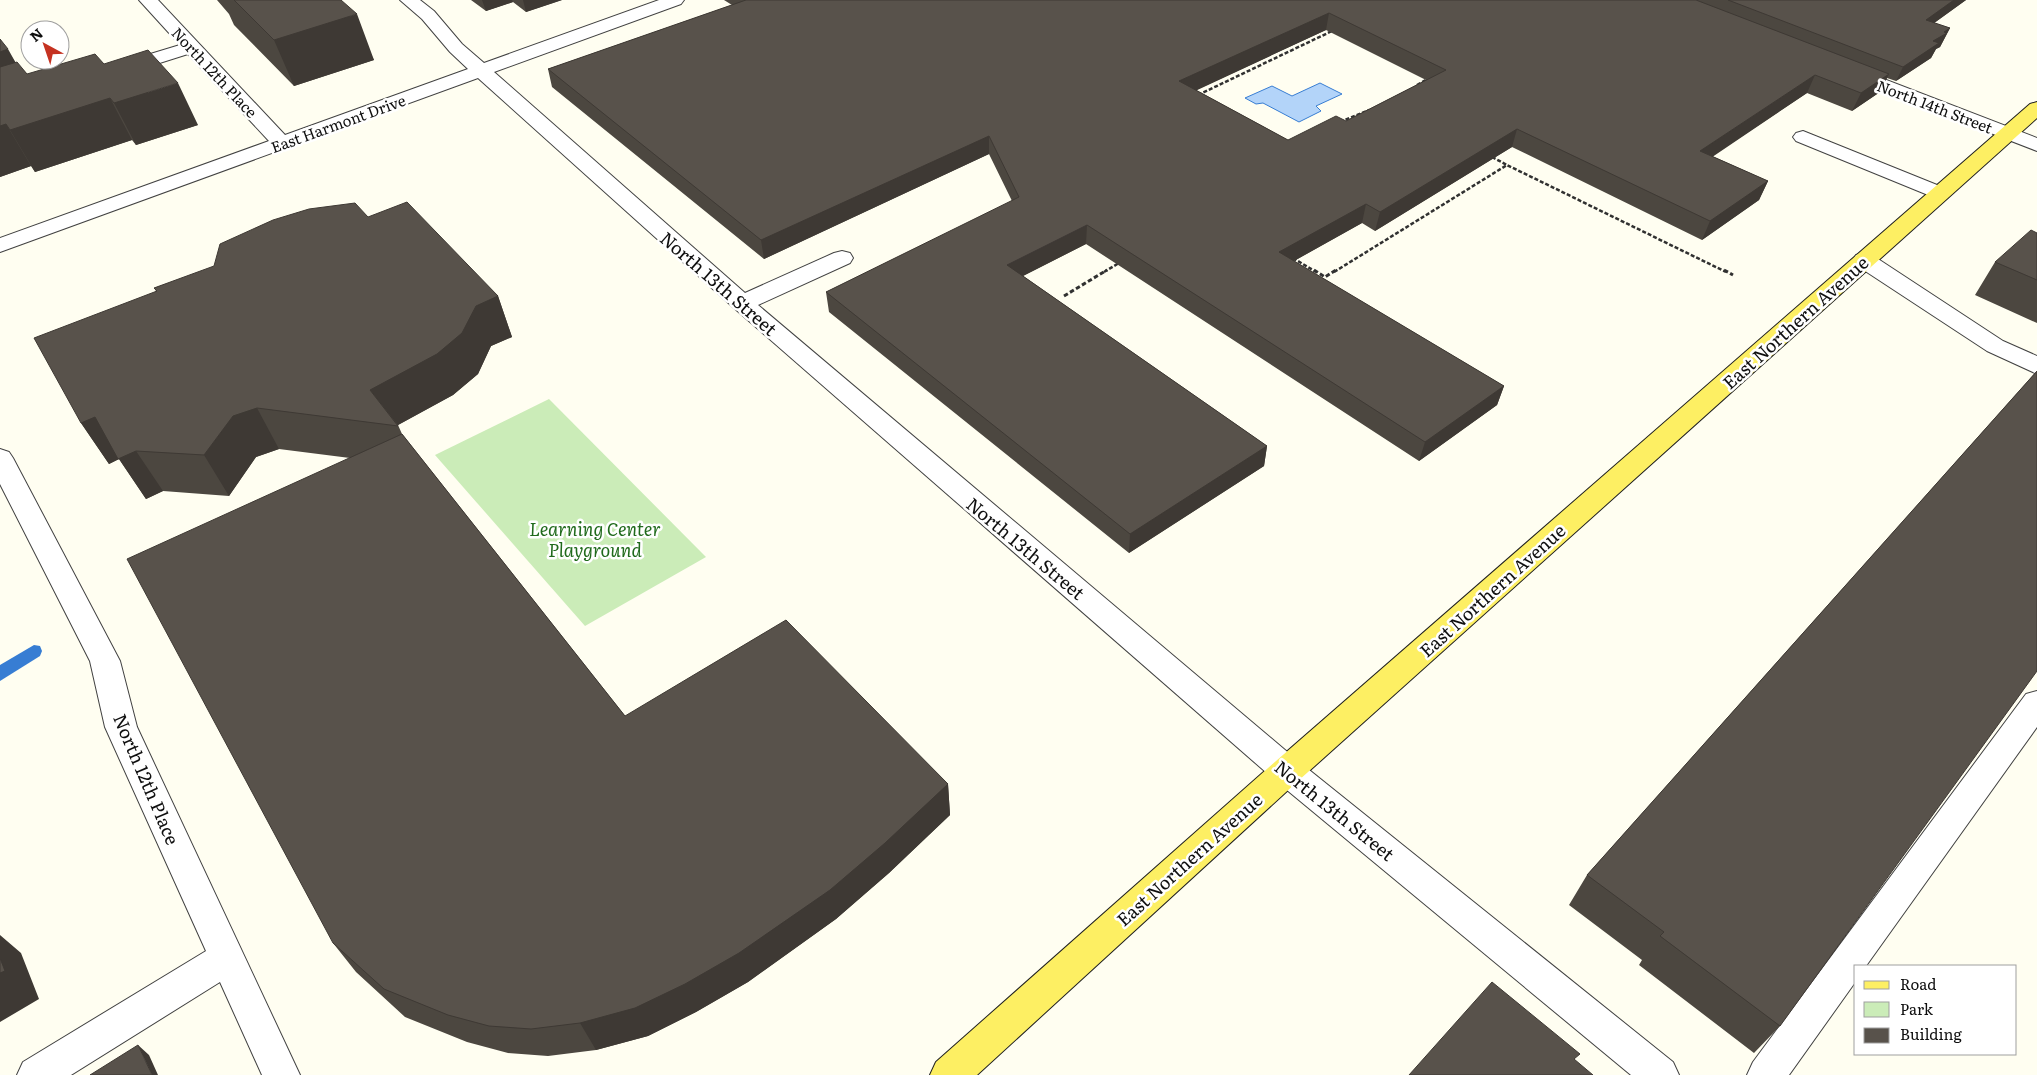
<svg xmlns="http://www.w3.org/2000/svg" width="2037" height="1075" font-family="Literata,serif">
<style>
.green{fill:#cbecb8}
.water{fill:#b3d4f9;stroke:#377dd3}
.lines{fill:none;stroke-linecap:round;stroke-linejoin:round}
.stream{fill:#377dd3;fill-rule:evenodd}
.minor-casing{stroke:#424242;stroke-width:2}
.major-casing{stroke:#202020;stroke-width:2}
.path-far1{stroke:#313131;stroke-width:2.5;stroke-dasharray:4 2;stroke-linecap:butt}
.path{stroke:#313131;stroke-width:3;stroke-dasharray:4.5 2.5;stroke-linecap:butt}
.minor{fill:#fff;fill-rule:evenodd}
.major{fill:#fdef63;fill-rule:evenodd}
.wall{fill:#4c4740;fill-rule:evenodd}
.shaded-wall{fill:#3e3934}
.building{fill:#58524b;stroke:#3e3934;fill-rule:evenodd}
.labels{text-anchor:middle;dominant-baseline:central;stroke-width:5;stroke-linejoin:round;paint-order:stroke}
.far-street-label{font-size:15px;fill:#0f0f0f;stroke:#fff}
.street-label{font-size:18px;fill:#0f0f0f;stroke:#fff}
.park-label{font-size:18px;font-style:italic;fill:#206a1c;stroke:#fff}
</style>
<rect width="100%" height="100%" fill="#fffef1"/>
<path class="green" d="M549,399L706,557L585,626L435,455Z"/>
<path class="water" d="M1320,83L1342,94L1316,106L1321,111L1299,122L1263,103L1256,104L1245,98L1272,86L1292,96Z"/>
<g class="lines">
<path class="stream" d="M34,645L40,646L42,651L40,656L0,681V665Z"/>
<defs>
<path id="minor" d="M139,0H158L285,135L468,69L450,52L422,19L400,0H420L434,11L462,44L484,63L659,0H684L681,4L494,72L745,293L834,253L842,251L850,253L853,258L850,263L758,305L1298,761L1673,1062L1679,1075H1631L1276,781L734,308L478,78L0,252V238L269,141L188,54L128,73L121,75L114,73L112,69L114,65L180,45Z
M1850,66L2037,138V151L1843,76L1841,72L1843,68Z
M1803,131L1947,189L1951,193L1947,197L1940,199L1933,197L1796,141L1793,137L1796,133Z
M1864,253L1872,255L2003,341L2037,356V374L1987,351L1856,265L1853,260L1856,255Z
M0,449L9,452L13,458L120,661L137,727L300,1075H262L220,982L71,1075H17L23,1062L206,951L105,727L90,661L0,484Z
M2037,691V727L1866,966H1856V981L1789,1075H1747L1753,1062L2026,694Z"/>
<path id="major" d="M2037,102V118L1298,781L977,1075H930L936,1062L1276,761L2030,104Z"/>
</defs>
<use href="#minor" class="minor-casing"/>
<use href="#major" class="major-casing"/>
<path class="path-far1" d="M1417,85L1429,78
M1198,95L1332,31
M1340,122L1369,110
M1492,157L1507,165
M1293,258L1316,272
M1104,272L1119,263
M1334,272L1507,165L1726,272"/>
<path class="path" d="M1314,270L1325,277L1336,270
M1724,270L1733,275
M1064,296L1107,270"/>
<use href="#minor" class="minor"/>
<use href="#major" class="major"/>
</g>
<path class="wall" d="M217,0H341L374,60L294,86L234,25L229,14Z
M471,0H562L526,12L513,2L486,11Z
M724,0H1966L1934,23L1950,28L1940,47L1936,49L1931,58L1896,81L1887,78L1880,92L1852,111L1807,93L1712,156L1768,181L1759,200L1702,240L1512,147L1375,231L1362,223L1294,261L1504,386L1497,405L1419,461L1086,244L1023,276L1267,446L1264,466L1129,553L829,312L826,292L1012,201L989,154L764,259L552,87L548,69L732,5ZM1326,30L1426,80L1346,121L1288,140L1196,90Z
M0,39L15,62L27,74L104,64L198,125L136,145L132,140L35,172L31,166L0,177Z
M368,217L498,296L512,337L491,346L478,374L453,395L398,425L402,434L625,716L948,784L950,815L889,873L836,919L748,982L696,1012L648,1036L596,1050L548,1056L508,1053L467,1042L405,1017L356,972L333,943L350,458L279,449L256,457L229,496L163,491L146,499L119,459L109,464L81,423L156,291L154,288Z
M2037,233V323L1975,295L1995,262Z
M2037,371L1780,1026L1754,1053L1639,965L1642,960L1569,905L1587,875Z"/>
<path class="shaded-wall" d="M482,0H512L513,2L486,11Z
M523,0H562L526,12Z
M1954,0H1966L1919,34L1926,20Z
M1329,13L1326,30L1178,99L1179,81Z
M357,14L374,60L294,86L274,40Z
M1950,28L1940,47L1936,49L1931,58L1896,81L1903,67L1944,32Z
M8,49L31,90L0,100V52Z
M1889,74L1880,92L1852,111L1861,93Z
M1815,75L1807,93L1693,170L1700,151Z
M178,83L198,125L136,145L114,103Z
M110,98L132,140L35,172L10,130Z
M6,124L31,166L0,177V126Z
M1517,129L1512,147L1375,231L1380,212Z
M989,136V154L764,259L761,240Z
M1768,181L1759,200L1702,240L1710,221Z
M1366,204L1362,223L1276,271L1279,252Z
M1087,225L1086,244L1007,284V265Z
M498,296L512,337L491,346L478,374L453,395L398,425L370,390L476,306Z
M1504,386L1497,405L1419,461L1425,442Z
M257,408L279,449L256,457L229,496L204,455L233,416Z
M95,417L136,451L163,491L146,499L119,459L109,464L81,423Z
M1267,446L1264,466L1129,553L1130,534Z
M948,784L950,815L889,873L836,919L748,982L696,1012L648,1036L596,1050L580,1023Z
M0,935L21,953L39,999L0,1022Z
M138,1045L149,1055L158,1075H152Z"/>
<path class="building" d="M234,0H341L357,14L274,40Z
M746,0H1696L1889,74L1861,93L1815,75L1700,151L1768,181L1710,221L1517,129L1380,212L1366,204L1279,252L1504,386L1425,442L1087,225L1007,265L1267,446L1130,534L826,292L1019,197L989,136L761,240L548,69ZM1329,13L1446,70L1346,121L1336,116L1288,140L1179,81Z
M1728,0H1954L1926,20L1950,28L1944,32L1947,33L1933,41L1939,43L1903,67Z
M0,39L8,49L0,52Z
M148,50L178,83L114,103L110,98L10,130L6,124L0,126V67L17,62L27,74L95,54L104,64Z
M407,202L498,296L476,306L462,333L437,354L370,390L398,426L257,408L233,416L204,455L136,451L118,459L95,417L81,423L34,338L157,291L154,288L214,266L220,244L273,220L309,209L355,203L368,217Z
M2031,230L2037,233V280L1995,262Z
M2037,371V671L1780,1026L1660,936L1664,932L1587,875Z
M402,434L625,716L786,620L948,784L885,843L830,890L739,953L685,984L635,1008L580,1023L531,1029L489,1026L448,1015L384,989L333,943L127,559Z
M0,958L5,971L0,973Z
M1492,982L1580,1054L1574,1059L1593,1075H1409Z
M138,1045L152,1075H90Z"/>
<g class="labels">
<g class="far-street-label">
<text transform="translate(215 72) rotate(47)">North 12th Place</text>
<text transform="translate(1935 106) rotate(21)">North 14th Street</text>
<text transform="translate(338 123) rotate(-20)">East Harmont Drive</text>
</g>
<g class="street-label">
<text transform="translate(719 283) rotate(41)">North 13th Street</text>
<text transform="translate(1795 322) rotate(-42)">East Northern Avenue</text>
<text transform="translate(1026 548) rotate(40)">North 13th Street</text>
<text transform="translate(1492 590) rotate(-42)">East Northern Avenue</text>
<text transform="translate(147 779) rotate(67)">North 12th Place</text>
<text transform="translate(1335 810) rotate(39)">North 13th Street</text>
<text transform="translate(1189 859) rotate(-42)">East Northern Avenue</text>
</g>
<g class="park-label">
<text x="595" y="528">Learning Center<tspan x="595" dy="21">Playground</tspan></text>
</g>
</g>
<rect x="1854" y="965" width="162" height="90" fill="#ffffff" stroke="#9f9f9f"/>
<rect x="1864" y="981" width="25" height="8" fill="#fdef63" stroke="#9f9f9f"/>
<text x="1900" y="990" font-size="15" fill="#0f0f0f">Road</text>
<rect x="1864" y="1002" width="25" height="15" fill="#cbecb8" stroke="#9f9f9f"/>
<text x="1900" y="1015" font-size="15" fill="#0f0f0f">Park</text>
<rect x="1864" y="1028" width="25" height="15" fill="#58524b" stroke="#9f9f9f"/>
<text x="1900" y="1040" font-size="15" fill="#0f0f0f">Building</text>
<g transform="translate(45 45) rotate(320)"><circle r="24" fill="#ffffff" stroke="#9f9f9f"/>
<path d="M0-4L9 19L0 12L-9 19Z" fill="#c53221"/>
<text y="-8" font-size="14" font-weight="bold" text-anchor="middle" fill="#0f0f0f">N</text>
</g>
</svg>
